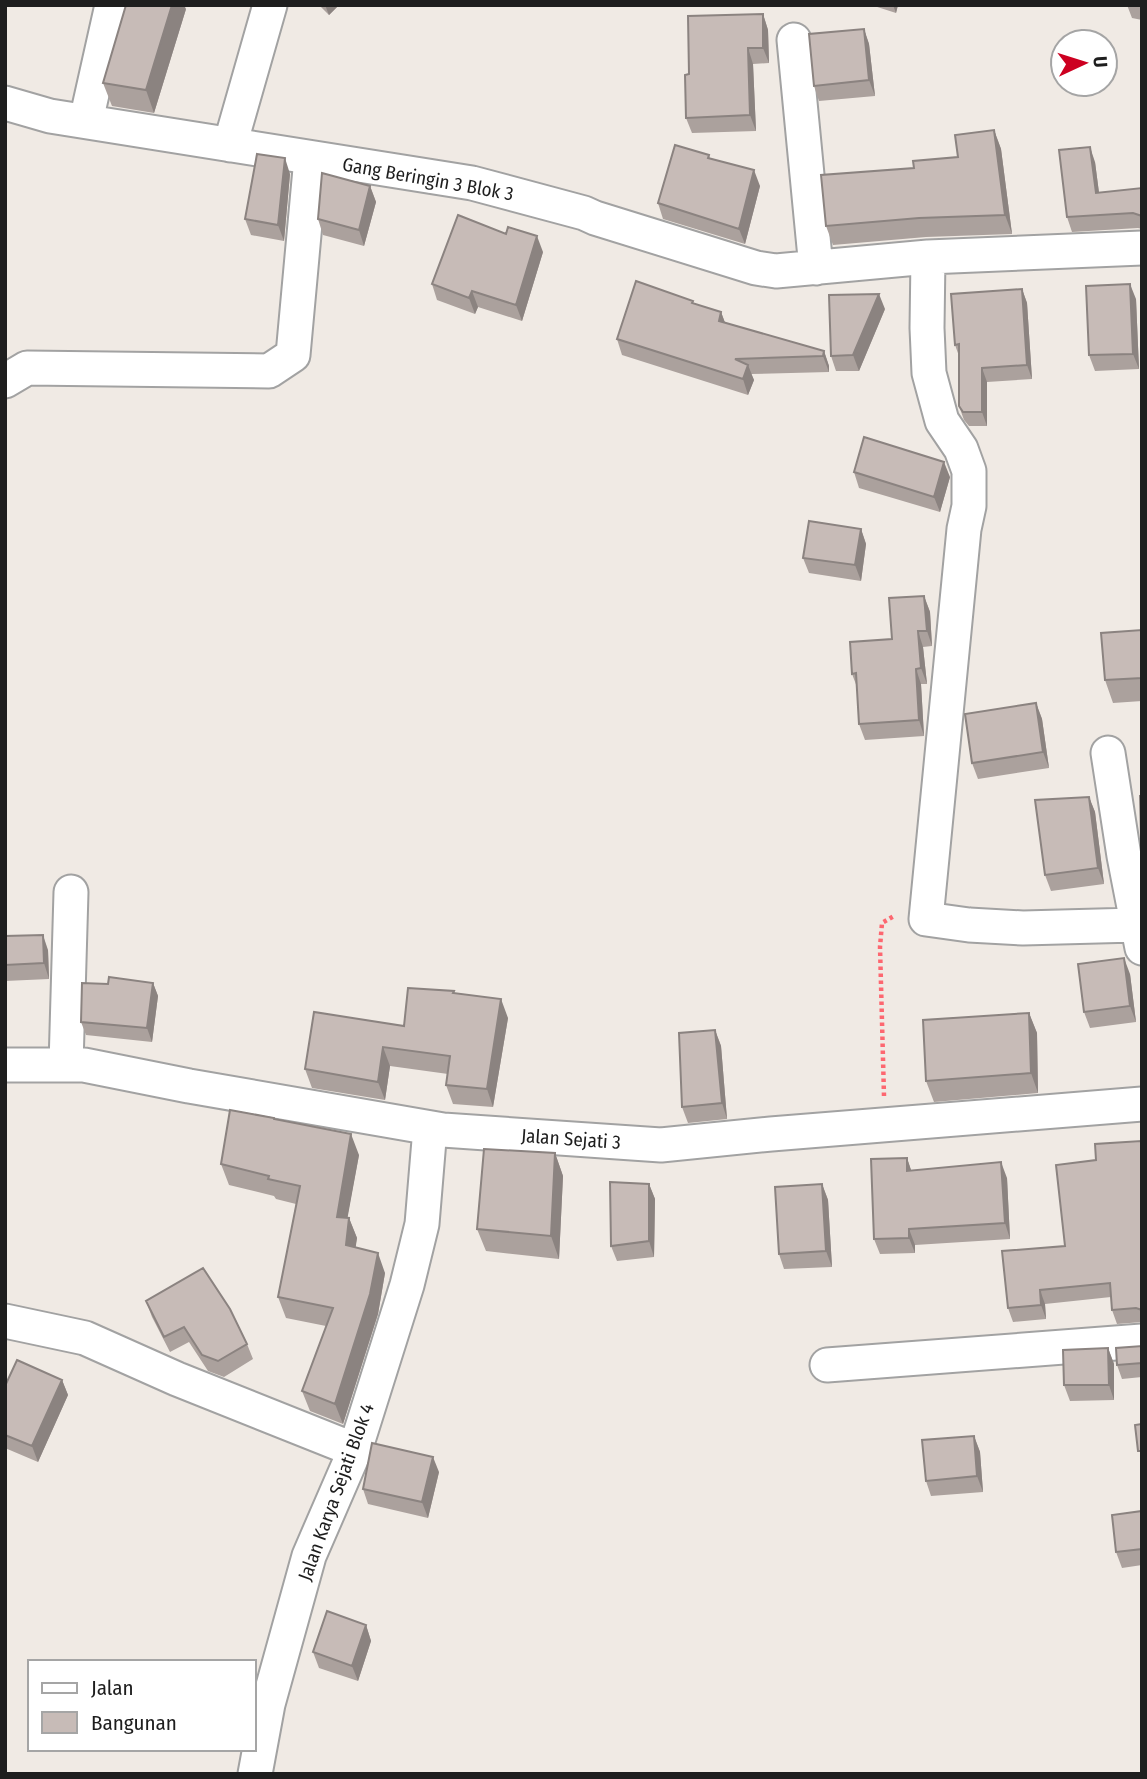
<svg xmlns="http://www.w3.org/2000/svg" width="1147" height="1779" font-family="'Fira Sans Condensed',sans-serif">
<style>
.lines{fill:none;stroke-linecap:round;stroke-linejoin:round}
.minor-casing{stroke:#a2a2a2;stroke-width:37}
.path{stroke:#fd6770;stroke-width:4.5;stroke-dasharray:3.5 3.5;stroke-linecap:butt}
.minor{stroke:#fff;stroke-width:33}
.wall{fill:#aba19d}
.shaded-wall{fill:#8b8380}
.building{fill:#c7bbb7;stroke:#8b8380;stroke-width:2}
.labels{text-anchor:middle;dominant-baseline:central;stroke-width:5;stroke-linejoin:round;paint-order:stroke}
.street-label{font-size:19px;fill:#1e1e1e;stroke:#fff}
</style>
<rect width="100%" height="100%" fill="#f0eae4"/>
<g class="lines">
<defs>
<path id="minor" d="M794,40L816,268
M5,103L50,116L472,183L584,213L595,218L756,268L776,271L928,257L1142,248
M86,121L112,5
M230,145L270,5
M928,257L927,328L929,373L942,421L961,449L969,471V506L964,529L926,919L969,925L1023,928L1136,925
M5,381L27,368L269,371L293,355L311,158
M1108,753L1124,856L1142,948
M5,1065H84L189,1086L443,1130L661,1145L771,1134L1142,1104
M66,1065L71,892
M5,1321L85,1338L177,1379L355,1450
M827,1365L1142,1341
M255,1774L268,1704L309,1556L355,1450L407,1285L422,1224L430,1128"/>
</defs>
<use href="#minor" class="minor-casing"/>
<path class="path" d="M884,1096L880,947L882,923L894,916"/>
<use href="#minor" class="minor"/>
</g>
<path class="wall" d="M319,5H339L329,15Z
M871,5H898L896,13Z
M1127,5H1142V20L1132,18Z
M186,9L154,113L112,106L103,83Z
M763,14L768,30L769,63L753,64L756,131L692,133L686,118L689,74Z
M864,29L869,44L875,96L819,101L814,86Z
M994,130L1001,149L1012,234L926,237L833,245L826,226L914,168L958,157Z
M709,155L710,158L760,186L745,244L663,219L658,203Z
M1095,162L1099,193L1142,188V229L1138,228L1072,232L1067,217Z
M290,174L284,241L251,235L245,219Z
M370,186L376,202L364,246L323,235L318,219Z
M543,252L522,321L478,307L475,314L437,300L432,284Z
M1022,289L1027,303L1032,379L987,382V426H969L964,420L959,406V356L955,345Z
M1136,299L1139,369L1095,371L1089,355Z
M694,304L721,312L725,323L824,351L829,366V372L751,374L754,380L748,395L622,355L617,339Z
M885,309L859,371H836L831,356Z
M854,472L950,477L940,512L859,488Z
M861,529L866,544L861,581L809,573L803,558Z
M924,596L930,612L932,646L923,647L927,684H921L924,736L865,740L859,724L857,687L852,674L892,639Z
M1142,630V701L1113,703L1105,680Z
M1036,703L1042,719L1049,768L978,779L972,763Z
M1089,797L1095,812L1104,884L1051,891L1045,875Z
M5,936L48,950L49,979L5,981Z
M1130,974L1136,1022L1090,1028L1084,1012Z
M153,983L158,996L152,1042L86,1035L81,1022Z
M454,991L455,994L508,1018L493,1107L453,1104L446,1085L448,1074L390,1066L385,1100L312,1088L305,1069L404,1026Z
M1029,1013L1037,1033L1038,1093L934,1102L926,1081Z
M715,1030L721,1046L727,1119L688,1123L682,1107Z
M274,1119L359,1155L347,1218H349L357,1238L355,1248L385,1273L378,1314L343,1424L310,1411L302,1391L326,1326L286,1318L278,1297L296,1204L276,1199L274,1196L229,1185L221,1164Z
M1141,1141L1142,1322L1117,1324L1112,1310L1111,1297L1045,1304L1046,1319L1013,1322L1008,1308L1065,1246L1096,1160Z
M555,1153L563,1176L559,1259L486,1251L477,1229Z
M907,1158L911,1170L1007,1178L1010,1239L915,1245V1253L880,1254L874,1239Z
M649,1184L655,1199L654,1257L617,1261L611,1246Z
M822,1184L828,1200L832,1267L784,1269L779,1254Z
M146,1301L247,1344L253,1359L224,1377L208,1371L189,1342L170,1352L152,1317Z
M1142,1346V1377L1122,1379L1117,1365Z
M1108,1348L1114,1364V1400L1070,1401L1064,1385Z
M62,1380L68,1395L38,1462L5,1448V1386Z
M974,1436L980,1452L983,1492L931,1496L926,1481Z
M439,1472L428,1518L368,1504L363,1489Z
M1142,1511V1565L1122,1568L1116,1552Z
M366,1625L371,1641L358,1681L319,1668L313,1652Z"/>
<path class="shaded-wall" d="M172,5H184L186,9L154,113L146,90Z
M325,5H339L329,15Z
M893,5H898L896,13Z
M763,14L768,30L769,63L763,48Z
M864,29L869,44L875,96L869,80Z
M748,48L753,64L756,131L750,115Z
M994,130L1001,149L1012,234L1005,215Z
M1090,147L1095,162L1101,208L1096,193Z
M285,158L290,174L284,241L278,225Z
M754,170L760,186L745,244L739,229Z
M370,186L376,202L364,246L359,230Z
M537,236L543,252L522,321L516,305Z
M1130,284L1136,299L1139,369L1133,354Z
M1022,289L1027,303L1032,379L1027,365Z
M472,291L478,307L475,314L469,298Z
M879,294L885,309L859,371L853,355Z
M721,312L727,328L719,321Z
M824,351L829,366V372L823,356Z
M748,365L754,380L748,395L743,379Z
M982,368L987,382V426L982,412Z
M944,462L950,477L940,512L934,497Z
M861,529L866,544L861,581L855,565Z
M924,596L930,612L932,646L927,631Z
M918,631L923,647L927,684L921,668Z
M916,669L921,684L924,736L919,720Z
M1036,703L1042,719L1049,768L1043,752Z
M1089,797L1095,812L1104,884L1098,868Z
M43,935L48,950L49,979L44,963Z
M1124,958L1130,974L1136,1022L1130,1006Z
M153,983L158,996L152,1042L147,1028Z
M501,999L508,1018L493,1107L487,1089Z
M1029,1013L1037,1033L1038,1093L1031,1073Z
M715,1030L721,1046L727,1119L722,1103Z
M383,1047L390,1066L385,1100L378,1082Z
M351,1134L359,1155L344,1237L337,1217Z
M555,1153L563,1176L559,1259L551,1236Z
M907,1158L912,1173L907,1171Z
M1001,1162L1007,1178L1010,1239L1005,1223Z
M649,1184L655,1199L654,1257L649,1241Z
M822,1184L828,1200L832,1267L826,1251Z
M349,1218L357,1238L353,1266L346,1245Z
M909,1229L915,1245V1253L909,1238Z
M378,1253L385,1273L378,1314L343,1424L335,1404Z
M1040,1290L1045,1304L1046,1319L1041,1305Z
M1108,1348L1114,1364V1400L1109,1385Z
M62,1380L68,1395L38,1462L32,1446Z
M974,1436L980,1452L983,1492L977,1476Z
M433,1457L439,1472L428,1518L422,1502Z
M366,1625L371,1641L358,1681L352,1666Z"/>
<path class="building" d="M126,5H172L146,90L103,83Z
M763,14V48H748L750,115L686,118L685,75L689,74L688,16Z
M864,29L869,80L814,86L809,34Z
M994,130L1005,215L919,218L826,226L821,175L914,168L913,161L958,157L955,135Z
M675,145L709,155L708,158L754,170L739,229L658,203Z
M1090,147L1096,193L1142,188V216L1133,213L1067,217L1059,150Z
M257,154L285,158L278,225L245,219Z
M322,173L370,186L359,230L318,219Z
M458,215L506,234L508,227L537,236L516,305L472,291L469,298L432,284Z
M636,281L693,301L692,303L721,312L719,321L824,351L823,356L735,359L748,365L743,379L617,339Z
M1130,284L1133,354L1089,355L1086,286Z
M1022,289L1027,365L982,368V412H963L959,406V344L955,345L951,294Z
M879,294L853,355L831,356L829,295Z
M864,437L944,462L934,497L854,472Z
M809,521L861,529L855,565L803,558Z
M924,596L927,631H918L921,668L916,669L919,720L859,724L856,673L852,674L850,642L892,639L889,598Z
M1142,630V678L1105,680L1101,633Z
M1036,703L1043,752L972,763L965,714Z
M1140,796H1142L1141,837Z
M1089,797L1098,868L1045,875L1035,800Z
M43,935L44,963L5,965V936Z
M1124,958L1130,1006L1084,1012L1078,964Z
M109,977L153,983L147,1028L81,1022L82,983L108,984Z
M408,988L454,991L453,993L501,999L487,1089L446,1085L450,1056L383,1047L378,1082L305,1069L314,1012L404,1026Z
M1029,1013L1031,1073L926,1081L923,1020Z
M715,1030L722,1103L682,1107L679,1033Z
M230,1110L274,1118V1119L351,1134L337,1217L349,1218L346,1245L378,1253L370,1294L335,1404L302,1391L333,1308L278,1297L300,1186L268,1179L269,1176L221,1164Z
M1141,1141L1142,1310L1136,1308L1112,1310L1110,1283L1040,1290L1041,1305L1008,1308L1002,1251L1065,1246L1056,1165L1096,1160L1095,1144Z
M484,1149L555,1153L551,1236L477,1229Z
M907,1158V1171L1001,1162L1005,1223L909,1229V1238L874,1239L871,1159Z
M610,1182L649,1184V1241L611,1246Z
M822,1184L826,1251L779,1254L775,1187Z
M203,1268L230,1309L247,1344L218,1361L202,1355L184,1327L164,1337L146,1301Z
M1142,1346V1363L1117,1365L1116,1348Z
M1108,1348L1109,1385H1064L1063,1350Z
M17,1360L62,1380L32,1446L5,1435V1386Z
M1142,1424V1458L1141,1451H1138L1135,1425Z
M974,1436L977,1476L926,1481L922,1440Z
M372,1443L433,1457L422,1502L363,1489Z
M1142,1511V1549L1116,1552L1112,1515Z
M327,1611L366,1625L352,1666L313,1652Z"/>
<g class="labels">
<g class="street-label">
<text transform="translate(428 179) rotate(10)">Gang Beringin 3 Blok 3</text>
<text transform="translate(571 1139) rotate(4)">Jalan Sejati 3</text>
<text transform="translate(336 1492) rotate(-70)">Jalan Karya Sejati Blok 4</text>
</g>
</g>
<rect width="1147" height="1779" fill="none" stroke="#1e1e1e" stroke-width="14"/>
<rect x="28" y="1660" width="228" height="91" fill="#ffffff" stroke="#a5a5a5" stroke-width="2"/>
<rect x="42" y="1683" width="35" height="10" fill="#ffffff" stroke="#a5a5a5" stroke-width="2"/>
<text x="91" y="1695" font-size="21" fill="#1e1e1e">Jalan</text>
<rect x="42" y="1712" width="35" height="21" fill="#c7bbb7" stroke="#a5a5a5" stroke-width="2"/>
<text x="91" y="1730" font-size="21" fill="#1e1e1e">Bangunan</text>
<g transform="translate(1084 63) rotate(86)"><circle r="33" fill="#ffffff" stroke="#a5a5a5" stroke-width="2"/>
<path d="M0-5L12 26L0 18L-12 26Z" fill="#cd0021"/>
<text y="-10" font-size="19" font-weight="bold" text-anchor="middle" fill="#1e1e1e">U</text>
</g>
</svg>
